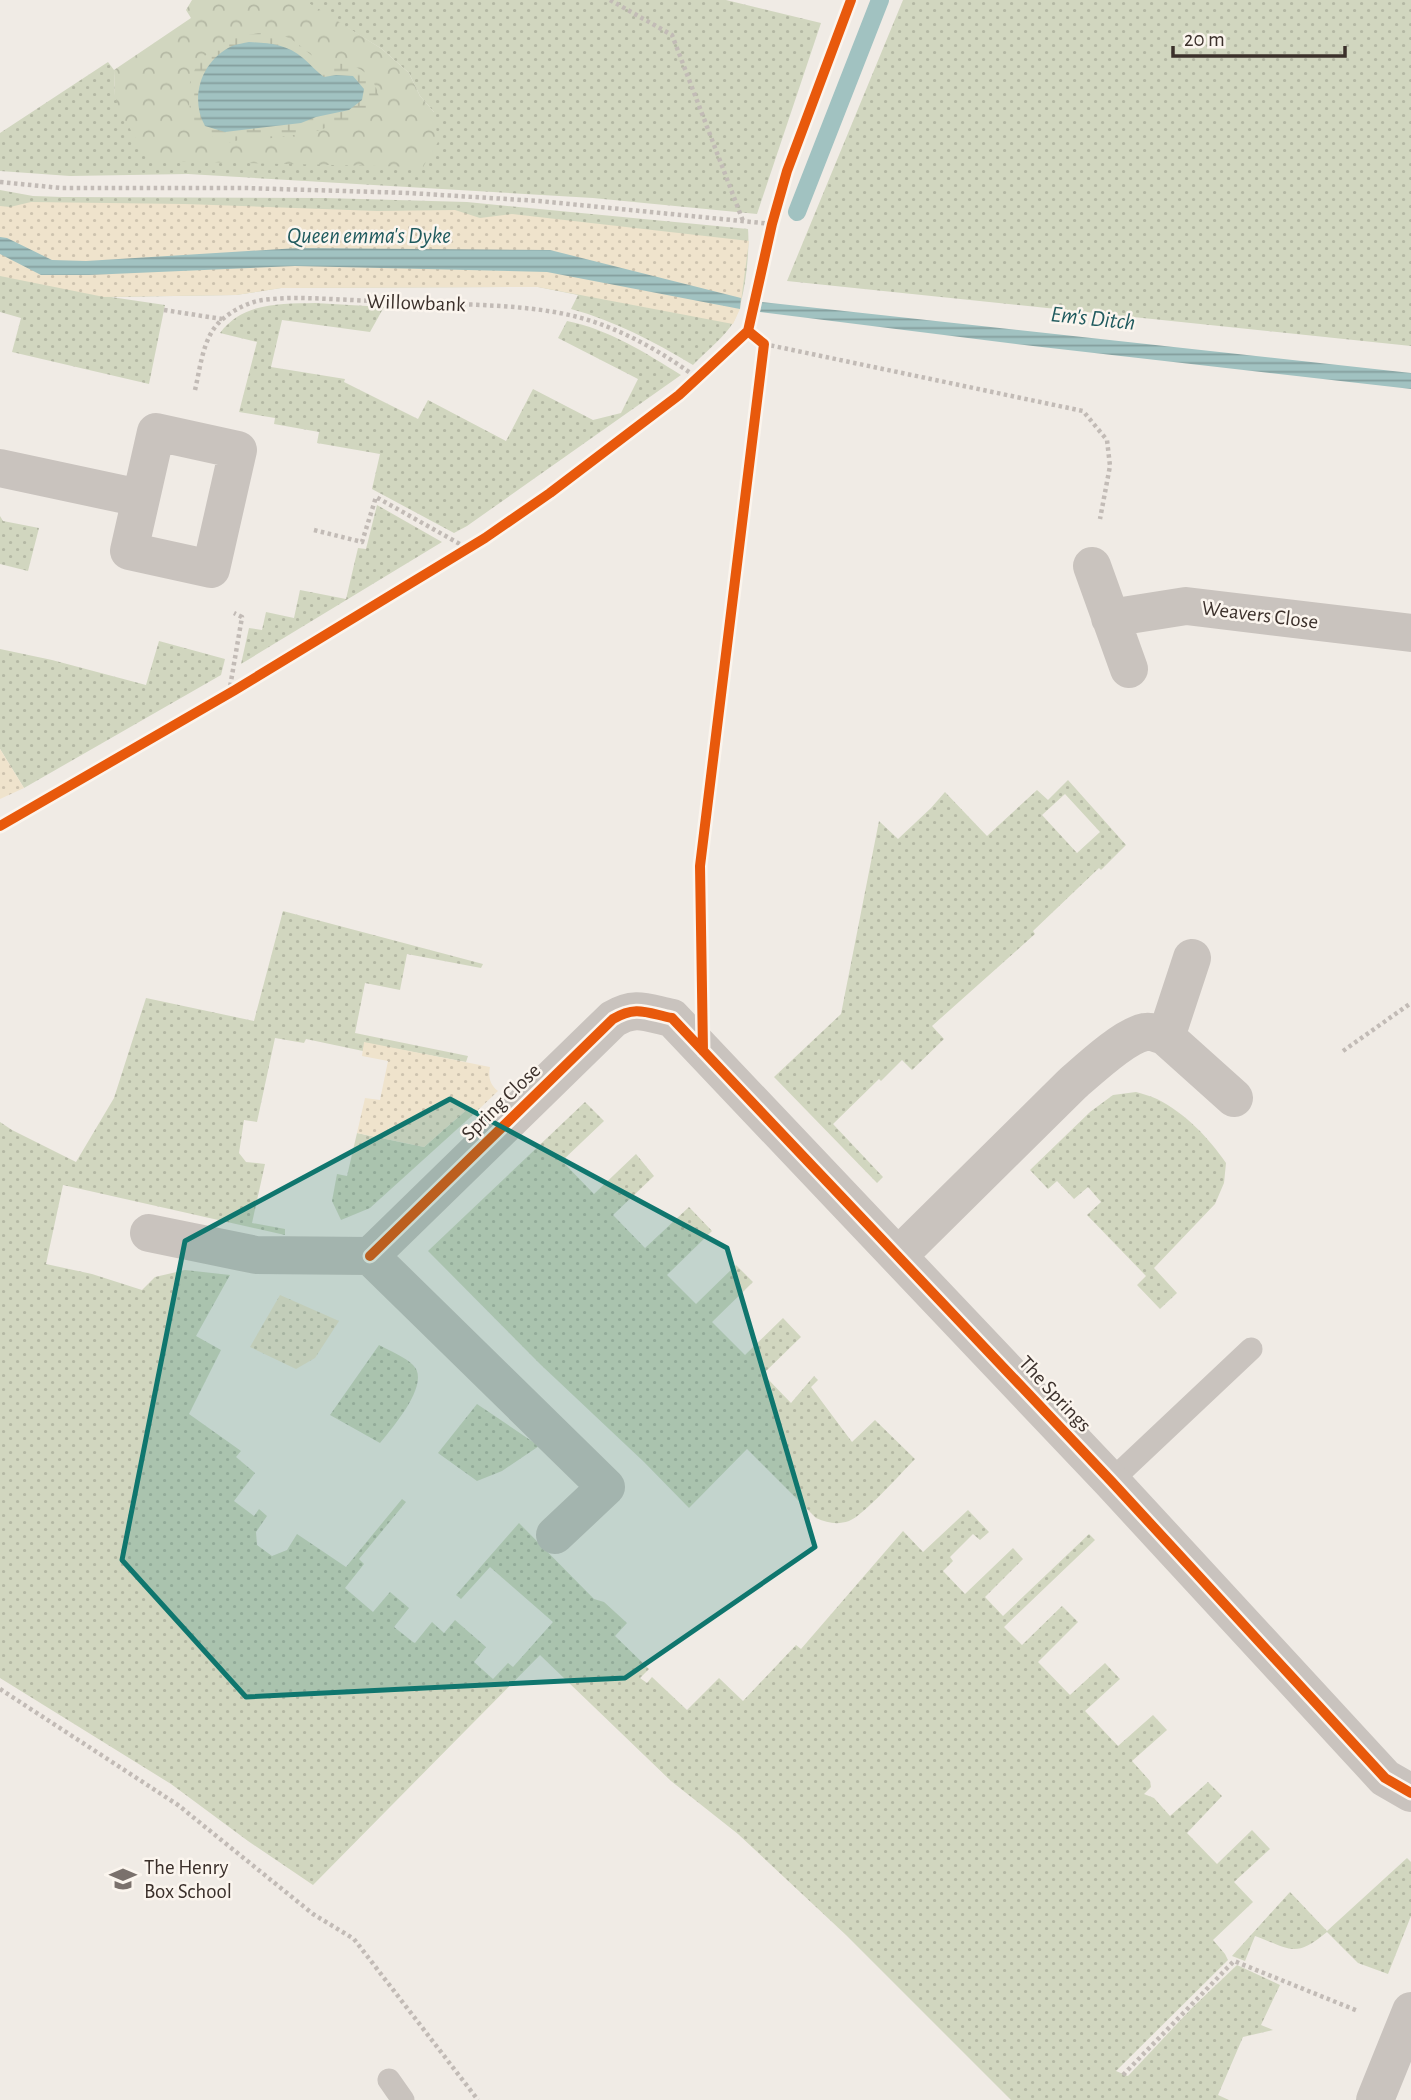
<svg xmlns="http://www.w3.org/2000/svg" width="1411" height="2100" font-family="'Alegreya Sans',sans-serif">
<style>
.green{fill:url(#green-dots);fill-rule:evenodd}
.forest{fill:url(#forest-crowns)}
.wetland{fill:url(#wetland-marsh)}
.sand{fill:url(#sand-dots)}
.water{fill:url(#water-rules)}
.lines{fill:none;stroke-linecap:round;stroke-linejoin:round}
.stream{stroke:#a1c2c1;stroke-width:18}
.path{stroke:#c2bbb6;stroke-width:4.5;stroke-dasharray:3.5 3.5;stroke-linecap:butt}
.lane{stroke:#c9c3be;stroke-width:23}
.street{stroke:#c9c3be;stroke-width:38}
.cycleway-casing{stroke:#fbf5ee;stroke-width:15}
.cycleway{stroke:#e8590c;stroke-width:10}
.marked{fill:#0f766e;fill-opacity:0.2;stroke:#0f766e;stroke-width:5;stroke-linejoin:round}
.labels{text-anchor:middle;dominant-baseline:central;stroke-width:5;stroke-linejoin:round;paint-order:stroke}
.street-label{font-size:21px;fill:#3b302b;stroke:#fbf5ee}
.poi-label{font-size:21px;fill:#3b302b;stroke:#fbf5ee;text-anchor:start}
.water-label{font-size:23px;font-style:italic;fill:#1f5a5e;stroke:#fbf5ee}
</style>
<defs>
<pattern id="green-dots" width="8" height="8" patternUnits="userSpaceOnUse" patternTransform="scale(1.75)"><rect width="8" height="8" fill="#d1d6bf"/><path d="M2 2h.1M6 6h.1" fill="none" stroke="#b4b8a4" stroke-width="1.8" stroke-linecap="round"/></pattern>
<pattern id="forest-crowns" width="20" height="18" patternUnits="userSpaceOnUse" patternTransform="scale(1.75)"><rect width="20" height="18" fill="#d1d6bf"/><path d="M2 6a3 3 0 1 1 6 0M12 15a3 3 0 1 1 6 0" fill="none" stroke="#b4b8a4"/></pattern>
<pattern id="wetland-marsh" width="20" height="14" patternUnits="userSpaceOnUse" patternTransform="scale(1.75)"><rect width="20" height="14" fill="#d1d6bf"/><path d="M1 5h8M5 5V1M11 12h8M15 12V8" fill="none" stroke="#b4b8a4"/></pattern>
<pattern id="sand-dots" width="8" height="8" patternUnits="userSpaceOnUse" patternTransform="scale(1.75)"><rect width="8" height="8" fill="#efe3cc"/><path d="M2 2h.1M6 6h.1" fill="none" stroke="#cec3af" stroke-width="1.8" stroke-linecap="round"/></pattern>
<pattern id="water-rules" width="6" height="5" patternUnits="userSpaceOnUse" patternTransform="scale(1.75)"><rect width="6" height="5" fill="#a1c2c1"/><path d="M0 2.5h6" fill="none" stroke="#849e9d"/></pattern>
</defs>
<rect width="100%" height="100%" fill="#f0ebe5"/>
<path class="green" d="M302,0H726L821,23L757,214L593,198L188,174L70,176L0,171V133L108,62L114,70L115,96L434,112L420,96L409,73L382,49Z
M903,0H1411V346L787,281Z
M0,190L33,196L62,197L325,198L467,202L748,229C750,251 745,302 734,321C725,337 706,351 693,365C653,341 615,321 571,309L578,295L538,287L281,288L236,295L111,297L165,305L149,384L12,352L21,318L0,312Z
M315,303L384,307L370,332L282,320L271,367L345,379L344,382L418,419L428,400L506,441L533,389L593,420L621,413L638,379L558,338L567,321C608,329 646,353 681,375L467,526L454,533L372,489L380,454L317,443L319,432L274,424L275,418L239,412L257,342L220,333C243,302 280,304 315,303Z
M377,505L442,542L241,664L249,628L262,630L266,612L294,618L300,590L346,599L358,548L366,549Z
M0,516L3,521L39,528L28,571L0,564Z
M159,641L225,659L221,675L24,788L0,749V649L52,660L146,685Z
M1068,780L1126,845L1101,870L1099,868L1033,931L1035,934L932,1026L944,1039L912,1070L902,1060L881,1081L879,1079L833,1124L883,1177L877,1183L774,1077L841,1014L879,821L898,839L931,808L945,792L987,836L1037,790L1048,800ZM1065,794L1100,832L1077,853L1042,815Z
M283,911L483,964L481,968L407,954L400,990L365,983L355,1033L468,1056L466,1062L365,1043L363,1051L306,1039L304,1043L275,1038L257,1122L244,1120L239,1153L246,1162L265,1164L252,1223L285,1229V1235L63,1185L46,1264L92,1274L142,1290L155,1277L185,1270L230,1275L196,1336L221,1350L189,1414L241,1451L236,1457L255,1473L234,1501L254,1516L259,1509L267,1516L256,1532L257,1545L272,1556L287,1550L297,1534L346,1567L402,1499L406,1502L359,1559L364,1564L345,1588L373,1612L390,1592L409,1608L394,1627L413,1642L415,1643L432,1622L444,1633L455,1620L486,1647L474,1662L493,1679L508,1663L513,1667L553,1622L490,1567L461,1599L456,1595L519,1523L594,1599L604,1602L627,1623L615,1636L649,1669L640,1678L647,1683L652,1677L687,1710L719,1678L743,1701L796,1645L801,1649L903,1531L923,1552L968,1510L989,1532L980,1540L973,1534L950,1557L953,1561L943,1571L965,1594L1013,1548L1023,1559L985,1597L1003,1616L1089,1534L1095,1540L1004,1627L1022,1645L1062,1606L1078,1622L1038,1662L1070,1695L1105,1663L1120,1679L1085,1711L1118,1746L1153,1715L1167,1730L1132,1761L1150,1781L1151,1787L1144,1794L1154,1798L1170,1816L1208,1782L1222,1796L1187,1833L1217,1864L1252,1830L1270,1849L1234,1882L1253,1902L1213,1940L1225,1954L1228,1960L1116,2071L1128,2076L1192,2008L1237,1965L1280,1985L1261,2025L1273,2030L1243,2037L1218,2095L1229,2100H1011L846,1935L738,1834L671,1781L540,1655L313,1885L248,1841L171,1784L0,1678V1122L12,1130L76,1162L114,1098L146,998L254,1021Z
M1136,1092C1143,1094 1151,1096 1157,1099C1185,1113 1209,1138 1226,1163L1224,1183L1215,1204L1154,1268L1177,1293L1160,1309L1137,1285L1146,1276L1087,1215L1101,1202L1088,1187L1074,1199L1057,1181L1048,1189L1030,1170L1090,1112L1113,1095Z
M585,1102L604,1121L562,1161L594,1194L636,1154L654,1176L613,1215L645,1248L689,1207L712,1231L667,1275L696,1304L736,1265L753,1282L712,1322L745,1355L783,1318L801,1337L763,1374L791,1403L814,1376L818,1380L811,1387L852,1442L875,1420L915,1459C902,1472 863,1516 849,1521C837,1525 828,1523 816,1518L747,1449L689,1508L644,1462L540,1364L428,1251Z
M471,1106L476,1112L370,1208L341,1220L332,1201L337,1174L347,1176L357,1133L424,1147Z
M379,1345C390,1351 405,1357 413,1365C432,1383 391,1429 380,1443L330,1415Z
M477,1404L539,1446L502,1471L477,1481L438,1453Z
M1407,1858L1411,1862V1916L1388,1974L1358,1963L1327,1932C1294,1959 1291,1949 1255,1936L1245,1961L1232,1956L1290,1892L1327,1931Z"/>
<path class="forest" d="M192,0H304L382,49L409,73L420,96L434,112L438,142L423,167L149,161L120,112L115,96L114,70L191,18L186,10Z"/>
<path class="wetland" d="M258,33C296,33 294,44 321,62C327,66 335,63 343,64C367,67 378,82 380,105L353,123L336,124L306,135H292L258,140L243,139L227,143L197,130C183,100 185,67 216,47C229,38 244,36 258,33Z"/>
<path class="sand" d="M31,202L185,204L377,211L455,210L480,218L512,214L749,241L740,309L733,324L538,287L281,288L236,295L104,297L0,276V206L10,207Z
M0,749L24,788L0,799Z
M364,1042L490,1067C488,1077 490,1085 498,1091L476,1112L471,1106L424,1147L357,1133L365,1098L380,1100L388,1061L362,1056Z
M280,1295L339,1321L315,1358L296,1369L250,1347Z"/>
<path class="water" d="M249,42C269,43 287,44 303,58C311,65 316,71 324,77L336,75L353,76L364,89L362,100L349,110L316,117L301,123L225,132L205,126C189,97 202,60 232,46C237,44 244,43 249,42Z
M0,237L7,238L52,260L86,261L298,248L550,250L741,298L740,309L547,272L295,266L89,275H41L0,254Z
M761,302L1411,373V389L1033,346L760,312Z"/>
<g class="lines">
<path class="stream" d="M797,212L880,0"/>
<path class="path" d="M610,0L672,35L743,221
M0,182L61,188H245L409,193L539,201L772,224
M164,310L222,319
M764,344L1083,411L1107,440L1110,466L1100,519
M195,390C201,365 203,334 224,318C235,309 249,302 263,300C293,296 323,299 353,300C388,302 423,303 459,304C501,306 543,307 585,319C625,331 664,353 697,378
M314,530L362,542L376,497L467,548
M229,693L242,617L234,613
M1343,1051L1411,1003
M0,1689L178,1805L313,1914L354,1939L478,2100
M1123,2075L1234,1961L1358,2011"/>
<path class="lane" d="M1111,1481L1251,1349
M389,2080L403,2100"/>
<path class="street" d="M156,432L238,450L211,569L129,551Z
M0,468L140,498
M1092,566L1129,669
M1110,618L1186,606L1411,633
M1166,1037L1192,958
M149,1233L256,1255L370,1256L606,1487L555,1535
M370,1256L613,1019C636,1005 647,1013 672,1018L1111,1481L1385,1778L1411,1793
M898,1256L1072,1084C1088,1070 1124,1036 1145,1032C1152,1031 1159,1034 1166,1037L1234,1098
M1375,2100L1411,2011"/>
<defs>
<path id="cycleway" d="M0,826L235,690L485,538L550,493L679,395L748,331L772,224L787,171L851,0
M703,1051L700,866L764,344L748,331
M370,1256L613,1019C636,1005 647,1013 672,1018L1111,1481L1385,1778L1411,1793"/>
</defs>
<use href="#cycleway" class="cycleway-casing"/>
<use href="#cycleway" class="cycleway"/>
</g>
<path class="marked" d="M450,1099L727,1248L815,1547L625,1678L246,1697L122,1560L185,1241Z"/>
<defs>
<symbol id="school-bare" viewBox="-9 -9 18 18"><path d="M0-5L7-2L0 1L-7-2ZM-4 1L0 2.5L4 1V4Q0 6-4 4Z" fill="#7a716c" stroke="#fbf5ee" stroke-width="2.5" paint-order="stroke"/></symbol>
</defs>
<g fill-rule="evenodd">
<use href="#school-bare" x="104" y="1860" width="38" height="38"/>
</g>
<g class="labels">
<g class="street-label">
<text transform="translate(416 303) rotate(2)">Willowbank</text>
<text transform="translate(1260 615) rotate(7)">Weavers Close</text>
<text transform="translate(501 1102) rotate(-44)">Spring Close</text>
<text transform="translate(1055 1394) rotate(47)">The Springs</text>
</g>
<g class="poi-label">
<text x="144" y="1867">The Henry<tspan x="144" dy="24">Box School</tspan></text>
</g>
<g class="water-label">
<text x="369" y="236">Queen emma's Dyke</text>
<text transform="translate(1093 319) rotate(6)">Em's Ditch</text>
</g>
</g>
<path d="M1173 46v10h172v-10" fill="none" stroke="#3b302b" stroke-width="3.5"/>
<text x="1184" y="46" font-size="21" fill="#3b302b" stroke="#fbf5ee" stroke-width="5" paint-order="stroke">20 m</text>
</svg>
